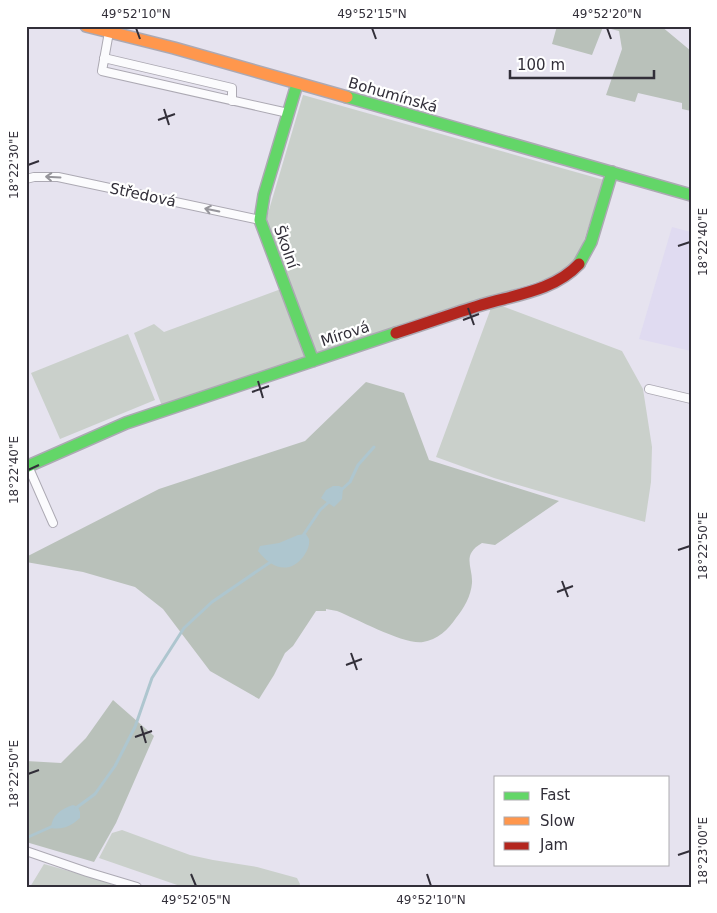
<svg xmlns="http://www.w3.org/2000/svg" width="717" height="913" font-family="'DejaVu Sans',sans-serif">
<style>
.built{fill:#e0dbf1}
.green{fill:#cad0cb}
.forest{fill:#b9c1ba}
.water{fill:#aec6cf}
.lines{fill:none;stroke-linecap:round;stroke-linejoin:round}
.stream{stroke:#aec6cf;stroke-width:3}
.street-casing{stroke:#aca9b3;stroke-width:10}
.fast-casing{stroke:#aca9b3;stroke-width:14}
.slow-casing{stroke:#aca9b3;stroke-width:14}
.jam-casing{stroke:#aca9b3;stroke-width:14}
.street{stroke:#fbfbfd;stroke-width:8}
.fast{stroke:#63d668;stroke-width:11}
.slow{stroke:#ff974d;stroke-width:11}
.jam{stroke:#b3261e;stroke-width:11}
.oneway{stroke:#96959b}
.ticks{fill:none;stroke:#322f39;stroke-width:2}
.labels{text-anchor:middle;dominant-baseline:central;stroke-width:4.5;stroke-linejoin:round;paint-order:stroke}
.street-label{font-size:15px;fill:#322f39;stroke:#fff}
.neatline{fill:none;stroke:#322f39;stroke-width:2}
.ticks-label{font-size:12px;text-anchor:middle;fill:#322f39}
</style>
<rect width="100%" height="100%" fill="#e6e3ef"/>
<path class="built" d="M672,227L691,232V351L639,339Z"/>
<path class="green" d="M303,95L604,180L581,249L572,264L558,275L316,354L266,220Z
M281,289L308,357L162,406L134,333L154,324L164,332Z
M502,306L622,351L643,389L652,447L651,482L645,522L494,478L436,457L491,308Z
M128,334L155,400L60,439L31,373Z
M122,830L190,855L213,860L257,867L297,878L300,884L299,887H183L99,858L112,833Z
M44,864L112,883L111,887H30Z"/>
<path class="forest" d="M557,26H661L691,51V111L682,109V103L638,93L635,102L606,95L622,49L619,31L603,27L592,55L552,44Z
M366,382L404,393L429,460L559,501L495,545L482,543C461,555 473,567 472,583C471,596 464,608 456,618C449,629 437,640 423,642C404,645 357,619 337,611L326,609V611H316L293,646L285,653L274,675L259,699L210,671L163,609L135,587L83,572L26,562V557L159,489L305,441Z
M113,700L154,736L116,823L94,862L26,842V761L61,763L86,738Z"/>
<path class="water" d="M333,486H339L343,488L342,499L334,507L321,498L326,490Z
M306,534L309,539C310,546 307,551 303,557C289,575 271,568 258,551L260,546L279,543L298,535Z
M73,805L78,807L80,812V818C71,826 63,830 51,828C52,815 61,809 73,805Z"/>
<g class="lines">
<path class="stream" d="M340,491L350,482L358,465L374,447
M302,537L320,510L330,501
M76,808L95,794L115,766L135,727L152,678L184,628L212,602L272,561
M26,838L53,826"/>
<defs>
<path id="street" d="M109,32L102,71L288,113
M104,58L232,88V101
M26,179L34,177H58L260,220
M649,389L691,399
M28,466L53,523
M26,851L87,872L137,887"/>
<path id="fast" d="M297,84L264,195L260,220L313,361
M347,97L691,195
M579,264L591,242L612,172
M26,467L126,423L396,333"/>
<path id="slow" d="M86,26L174,48L347,97"/>
<path id="jam" d="M396,333C424,324 452,314 481,305C514,295 554,291 579,264"/>
</defs>
<use href="#street" class="street-casing"/>
<use href="#fast" class="fast-casing"/>
<use href="#slow" class="slow-casing"/>
<use href="#jam" class="jam-casing"/>
<use href="#street" class="street"/>
<use href="#fast" class="fast"/>
<use href="#slow" class="slow"/>
<use href="#jam" class="jam"/>
</g>
<defs><path id="oneway-shaft" d="M-6 0H5M1.5-3L5.5 0L1.5 3" fill="none" stroke-width="1.6" stroke-linecap="round" stroke-linejoin="round" transform="scale(1.25)"/></defs>
<g class="oneway">
<use href="#oneway-shaft" transform="translate(53 177) rotate(-177)"/>
<use href="#oneway-shaft" transform="translate(212 210) rotate(-168)"/>
</g>
<path class="ticks" d="M136,28L140,39M372,28L376,39M607,28L611,39M164,109L169,125M158,120L175,114M28,165L39,161M678,246L690,242M468,308L474,325M463,320L479,314M258,381L263,398M252,392L269,386M28,470L39,465M678,550L690,546M562,581L568,597M557,592L573,586M351,653L357,670M346,665L362,659M141,726L146,743M135,737L152,731M28,774L39,770M678,855L690,851M191,874L196,886M427,874L431,886"/>
<g class="labels">
<g class="street-label">
<text transform="translate(393 95) rotate(16)">Bohumínská</text>
<text transform="translate(143 195) rotate(12)">Středová</text>
<text transform="translate(286 247) rotate(70)">Školní</text>
<text transform="translate(345 334) rotate(-18)">Mírová</text>
</g>
</g>
<rect width="717" height="913" fill="none" stroke="#ffffff" stroke-width="55"/>
<rect x="494" y="776" width="175" height="90" fill="#ffffff" stroke="#adacb0"/>
<rect x="504" y="792" width="25" height="8" fill="#63d668" stroke="#adacb0"/>
<text x="540" y="800" font-size="15" fill="#322f39">Fast</text>
<rect x="504" y="817" width="25" height="8" fill="#ff974d" stroke="#adacb0"/>
<text x="540" y="826" font-size="15" fill="#322f39">Slow</text>
<rect x="504" y="842" width="25" height="8" fill="#b3261e" stroke="#adacb0"/>
<text x="540" y="850" font-size="15" fill="#322f39">Jam</text>
<path d="M510 70v8h144v-8" fill="none" stroke="#322f39" stroke-width="2.5"/>
<text x="517" y="70" font-size="15" fill="#322f39" stroke="#ffffff" stroke-width="4" paint-order="stroke">100 m</text>
<rect x="28" y="28" width="662" height="858" class="neatline"/>
<g class="ticks-label">
<text x="136" y="18">49°52'10"N</text>
<text x="372" y="18">49°52'15"N</text>
<text x="607" y="18">49°52'20"N</text>
<text transform="translate(14 165) rotate(-90)" y="4">18°22'30"E</text>
<text transform="translate(703 242) rotate(-90)" y="4">18°22'40"E</text>
<text transform="translate(14 470) rotate(-90)" y="4">18°22'40"E</text>
<text transform="translate(703 546) rotate(-90)" y="4">18°22'50"E</text>
<text transform="translate(14 774) rotate(-90)" y="4">18°22'50"E</text>
<text transform="translate(703 851) rotate(-90)" y="4">18°23'00"E</text>
<text x="196" y="904">49°52'05"N</text>
<text x="431" y="904">49°52'10"N</text>
</g>
</svg>
